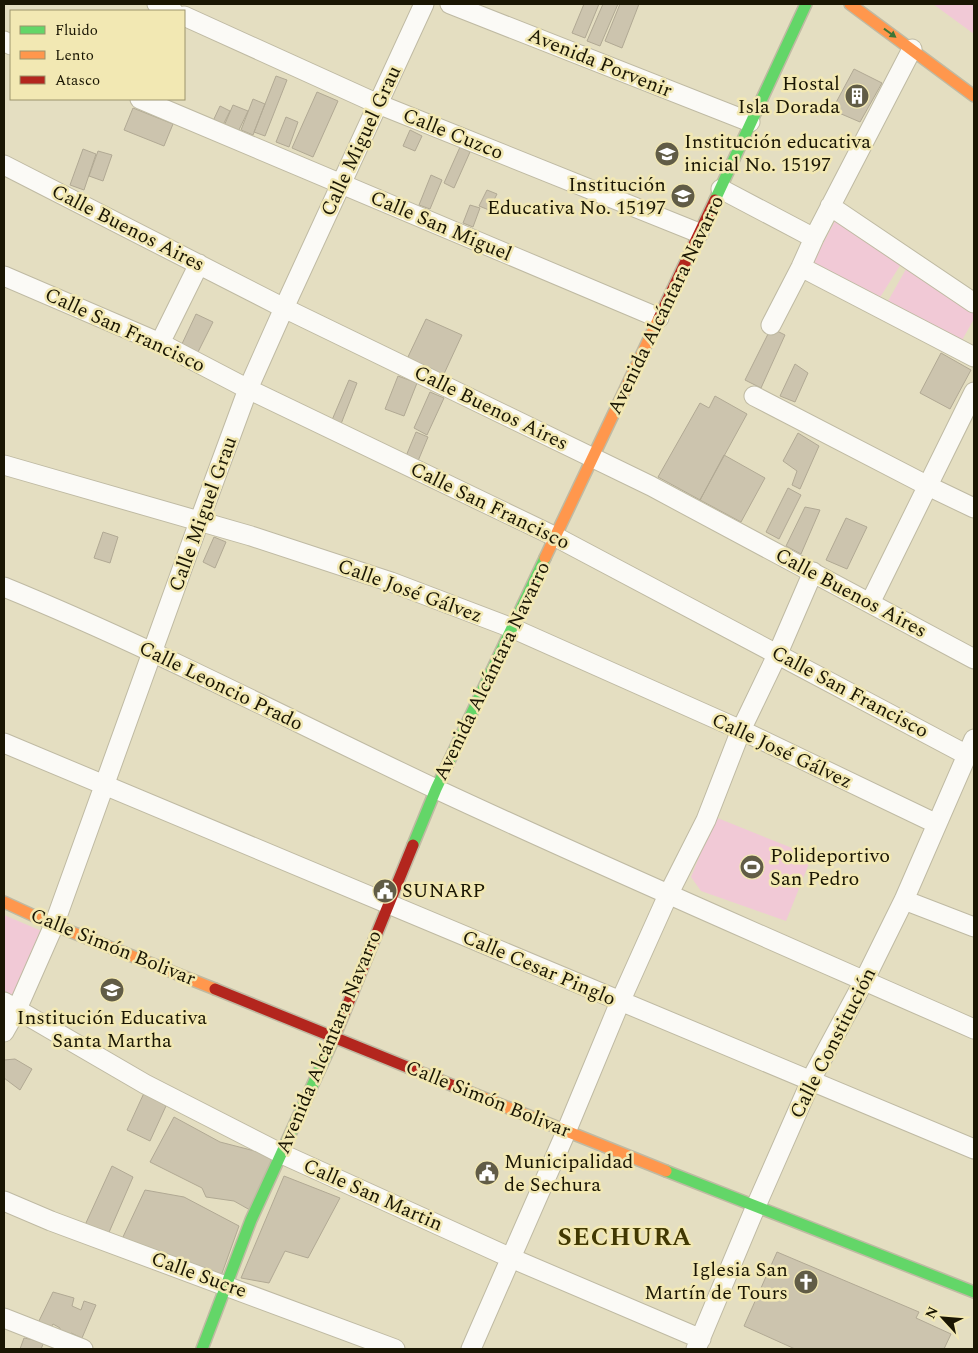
<svg xmlns="http://www.w3.org/2000/svg" width="978" height="1353" font-family="Spectral,serif">
<style>
.green{fill:#f1c9d6}
.building{fill:#ccc4ae;stroke:#b1a994}
.lines{fill:none;stroke-linecap:round;stroke-linejoin:round}
.street-casing{stroke:#bfbaa3;stroke-width:21}
.fast-casing{stroke:#bfbaa3;stroke-width:14}
.slow-casing{stroke:#bfbaa3;stroke-width:14}
.jam-casing{stroke:#bfbaa3;stroke-width:14}
.street{stroke:#fbfaf6;stroke-width:19}
.fast{stroke:#63d668;stroke-width:11}
.slow{stroke:#ff974d;stroke-width:11}
.jam{stroke:#b3261e;stroke-width:11}
.oneway{fill:#3e7636}
.labels{text-anchor:middle;dominant-baseline:central;stroke-width:5;stroke-linejoin:round;paint-order:stroke}
.street-label{font-size:20px;fill:#1a1603;stroke:#f2e8b3}
.poi-label{font-size:20px;fill:#1a1603;stroke:#f2e8b3;text-anchor:start}
.district-label{font-size:25px;font-weight:bold;letter-spacing:1px;fill:#413802;stroke:#f2e8b3}
</style>
<rect width="100%" height="100%" fill="#e4dec1"/>
<path class="green" d="M933,4H974V34Z
M835,221L901,264L879,299L812,264Z
M906,269L974,312V319L961,342L888,301Z
M715,817L812,856L786,921L701,891L691,877Z
M4,915L44,932L16,997L4,991Z"/>
<path class="building" d="M584,4H599L585,38L572,33Z
M603,4H618L600,46L587,41Z
M620,4H639L622,48L605,41Z
M854,69L882,83L860,122L832,110Z
M276,76L287,80L265,136L254,132Z
M317,92L338,101L313,157L292,148Z
M253,99L265,104L253,135L241,130Z
M233,105L248,111L238,132L224,126Z
M220,106L230,111L223,125L213,121Z
M133,108L173,124L164,146L124,130Z
M286,117L298,122L289,147L276,142Z
M410,130L422,136L415,151L403,146Z
M460,147L470,152L454,188L444,183Z
M83,149L96,154L84,190L70,185Z
M98,151L112,155L103,181L89,176Z
M431,175L442,180L430,209L419,205Z
M487,190L497,194L489,210L479,206Z
M470,205L480,208L473,227L463,223Z
M196,314L213,322L197,354L181,346Z
M426,319L462,335L443,376L407,359Z
M771,328L785,335L761,388L745,380Z
M941,353L971,370L950,409L920,393Z
M795,364L808,373L795,402L780,396Z
M398,376L417,383L404,416L385,409Z
M349,380L357,383L341,424L332,420Z
M430,392L444,398L427,435L414,428Z
M715,396L747,414L700,500L658,477L700,403L709,408Z
M416,432L428,437L418,461L406,456Z
M798,433L819,446L800,489L792,485L797,471L783,461Z
M724,455L765,478L741,522L700,500Z
M788,488L801,495L779,539L766,532Z
M805,507L820,510L801,554L786,546Z
M846,518L867,527L847,569L826,560Z
M103,532L118,537L110,563L94,558Z
M214,537L226,542L215,568L203,562Z
M15,1059L32,1069L20,1090L4,1078V1060Z
M144,1093L166,1106L150,1141L127,1130Z
M174,1117L220,1142L274,1156L250,1210L234,1201L206,1197L202,1188L150,1162Z
M112,1166L133,1177L107,1237L85,1225Z
M284,1176L340,1198L308,1258L285,1251L269,1283L241,1278Z
M145,1190L184,1197L239,1226L221,1276L122,1239Z
M777,1252L919,1312L916,1318L951,1334L944,1349H795L744,1326Z
M53,1292L74,1298L72,1306L81,1310L84,1301L96,1305L82,1338L71,1333L69,1338L60,1334V1328L53,1324L49,1331L37,1325Z
M24,1338L44,1342L41,1349H20Z"/>
<g class="lines">
<defs>
<path id="street" d="M157,4L173,11
M450,4L750,122
M184,16L378,104L699,233
M4,41L11,45
M140,99L659,318
M4,165L284,308L651,486L974,659
M721,189L814,238
M830,206L974,303
M801,267L974,357
M4,276L160,343L248,389L556,537L967,755
M771,325L801,267L814,238L912,49
M160,343L199,264
M754,396L928,486L974,508
M4,465L251,536L391,582L512,628L741,730L937,824
M4,587C151,647 292,721 436,789C614,872 795,950 974,1029
M870,603L974,392
M4,743L974,1149
M904,900L974,927
M4,1002L145,1084L282,1154L511,1258L701,1339
M4,1032L17,1009L54,925L199,522L248,389L284,308L424,4
M4,1201L51,1221L395,1349
M4,1318L83,1349
M471,1349L566,1132L620,1002L668,895L706,820L741,730L778,653L813,572
M696,1349L756,1206L814,1074L864,981L904,900L974,739"/>
<path id="fast" d="M715,200L806,4
M413,845L436,789L545,558
M666,1171L974,1292
M202,1349L251,1220L334,1038"/>
<path id="slow" d="M850,4L974,96
M545,558L659,318
M4,902L54,925L215,989
M454,1086L666,1171"/>
<path id="jam" d="M659,318L715,200
M215,989L454,1086
M334,1038L413,845"/>
</defs>
<use href="#street" class="street-casing"/>
<use href="#fast" class="fast-casing"/>
<use href="#slow" class="slow-casing"/>
<use href="#jam" class="jam-casing"/>
<use href="#street" class="street"/>
<use href="#fast" class="fast"/>
<use href="#slow" class="slow"/>
<use href="#jam" class="jam"/>
</g>
<defs><path id="oneway-solid" d="M-6-.8H1V-3.2L6.5 0L1 3.2V.8H-6Z" transform="scale(1.25)"/></defs>
<use class="oneway" href="#oneway-solid" transform="translate(890 33) rotate(36)"/>
<defs>
<symbol id="building-disc" viewBox="-11 -11 22 22"><circle r="9.5" fill="#615c46" stroke="#f2e8b3"/><path d="M-4-6H4V6H1V3H-1V6H-4ZM-2.5-4.3h1.7v1.8h-1.7ZM.8-4.3h1.7v1.8H.8ZM-2.5-1h1.7V.8h-1.7ZM.8-1h1.7V.8H.8Z" fill="#fff"/></symbol>
<symbol id="school-disc" viewBox="-11 -11 22 22"><circle r="9.5" fill="#615c46" stroke="#f2e8b3"/><path d="M0-5L7-2L0 1L-7-2ZM-4 1L0 2.5L4 1V4Q0 6-4 4Z" fill="#fff"/></symbol>
<symbol id="stadium-disc" viewBox="-11 -11 22 22"><circle r="9.5" fill="#615c46" stroke="#f2e8b3"/><path d="M0-5a6.5 5 0 1 0 0 10a6.5 5 0 1 0 0-10ZM-3.5-1.8h7v3.6h-7Z" fill="#fff"/></symbol>
<symbol id="civic-disc" viewBox="-11 -11 22 22"><circle r="9.5" fill="#615c46" stroke="#f2e8b3"/><path d="M-.6-6.5H3V-4.5H.6V-3L4-1V1h2V6H-6V1h2V-1L-.6-3ZM-1.2 2.5V6h2.4V2.5Z" fill="#fff"/></symbol>
<symbol id="church-disc" viewBox="-11 -11 22 22"><circle r="9.5" fill="#615c46" stroke="#f2e8b3"/><path d="M-1.2-6h2.4v3.5h3.3v2.4h-3.3V6h-2.4V-.1h-3.3v-2.4h3.3Z" fill="#fff"/></symbol>
</defs>
<g fill-rule="evenodd">
<use href="#building-disc" x="843" y="82" width="28" height="28"/>
<use href="#school-disc" x="653" y="140" width="28" height="28"/>
<use href="#school-disc" x="669" y="182" width="28" height="28"/>
<use href="#stadium-disc" x="738" y="853" width="28" height="28"/>
<use href="#civic-disc" x="371" y="877" width="28" height="28"/>
<use href="#school-disc" x="98" y="976" width="28" height="28"/>
<use href="#civic-disc" x="473" y="1159" width="28" height="28"/>
<use href="#church-disc" x="792" y="1268" width="28" height="28"/>
</g>
<g class="labels">
<g class="street-label">
<text transform="translate(600 63) rotate(22)">Avenida Porvenir</text>
<text transform="translate(453 134) rotate(22)">Calle Cuzco</text>
<text transform="translate(361 141) rotate(-65)">Calle Miguel Grau</text>
<text transform="translate(441 226) rotate(23)">Calle San Miguel</text>
<text transform="translate(128 228) rotate(27)">Calle Buenos Aires</text>
<text transform="translate(666 305) rotate(-64)">Avenida Alcántara Navarro</text>
<text transform="translate(125 330) rotate(25)">Calle San Francisco</text>
<text transform="translate(491 408) rotate(26)">Calle Buenos Aires</text>
<text transform="translate(490 506) rotate(26)">Calle San Francisco</text>
<text transform="translate(203 514) rotate(-70)">Calle Miguel Grau</text>
<text transform="translate(410 591) rotate(20)">Calle José Gálvez</text>
<text transform="translate(851 593) rotate(28)">Calle Buenos Aires</text>
<text transform="translate(492 671) rotate(-64)">Avenida Alcántara Navarro</text>
<text transform="translate(221 686) rotate(26)">Calle Leoncio Prado</text>
<text transform="translate(850 692) rotate(28)">Calle San Francisco</text>
<text transform="translate(782 751) rotate(25)">Calle José Gálvez</text>
<text transform="translate(113 947) rotate(22)">Calle Simón Bolivar</text>
<text transform="translate(539 968) rotate(23)">Calle Cesar Pinglo</text>
<text transform="translate(329 1042) rotate(-67)">Avenida Alcántara Navarro</text>
<text transform="translate(833 1043) rotate(-63)">Calle Constitución</text>
<text transform="translate(488 1099) rotate(22)">Calle Simón Bolivar</text>
<text transform="translate(373 1195) rotate(24)">Calle San Martin</text>
<text transform="translate(199 1275) rotate(20)">Calle Sucre</text>
</g>
<g class="poi-label">
<text x="840" y="84" text-anchor="end">Hostal<tspan x="840" dy="23">Isla Dorada</tspan></text>
<text x="684" y="142">Institución educativa<tspan x="684" dy="23">inicial No. 15197</tspan></text>
<text x="666" y="185" text-anchor="end">Institución<tspan x="666" dy="23">Educativa No. 15197</tspan></text>
<text x="770" y="856">Polideportivo<tspan x="770" dy="23">San Pedro</tspan></text>
<text x="402" y="891">SUNARP</text>
<text x="112" y="1018" text-anchor="middle">Institución Educativa<tspan x="112" dy="23">Santa Martha</tspan></text>
<text x="504" y="1162">Municipalidad<tspan x="504" dy="23">de Sechura</tspan></text>
<text x="788" y="1270" text-anchor="end">Iglesia San<tspan x="788" dy="23">Martín de Tours</tspan></text>
</g>
<g class="district-label">
<text x="625" y="1238">SECHURA</text>
</g>
</g>
<rect width="978" height="1353" fill="none" stroke="#1a1603" stroke-width="10"/>
<rect x="10" y="10" width="175" height="90" fill="#f2e8b3" stroke="#9c946d"/>
<rect x="20" y="26" width="25" height="8" fill="#63d668" stroke="#9c946d"/>
<text x="55" y="35" font-size="15" fill="#1a1603">Fluido</text>
<rect x="20" y="51" width="25" height="8" fill="#ff974d" stroke="#9c946d"/>
<text x="55" y="60" font-size="15" fill="#1a1603">Lento</text>
<rect x="20" y="76" width="25" height="8" fill="#b3261e" stroke="#9c946d"/>
<text x="55" y="85" font-size="15" fill="#1a1603">Atasco</text>
<g transform="translate(943 1318) rotate(296)" stroke="#f2e8b3" stroke-width="4" paint-order="stroke">
<path d="M0-4L9 19L0 12L-9 19Z" fill="#1a1603"/>
<text y="-8" font-size="14" font-weight="bold" text-anchor="middle" fill="#1a1603">N</text>
</g>
</svg>
